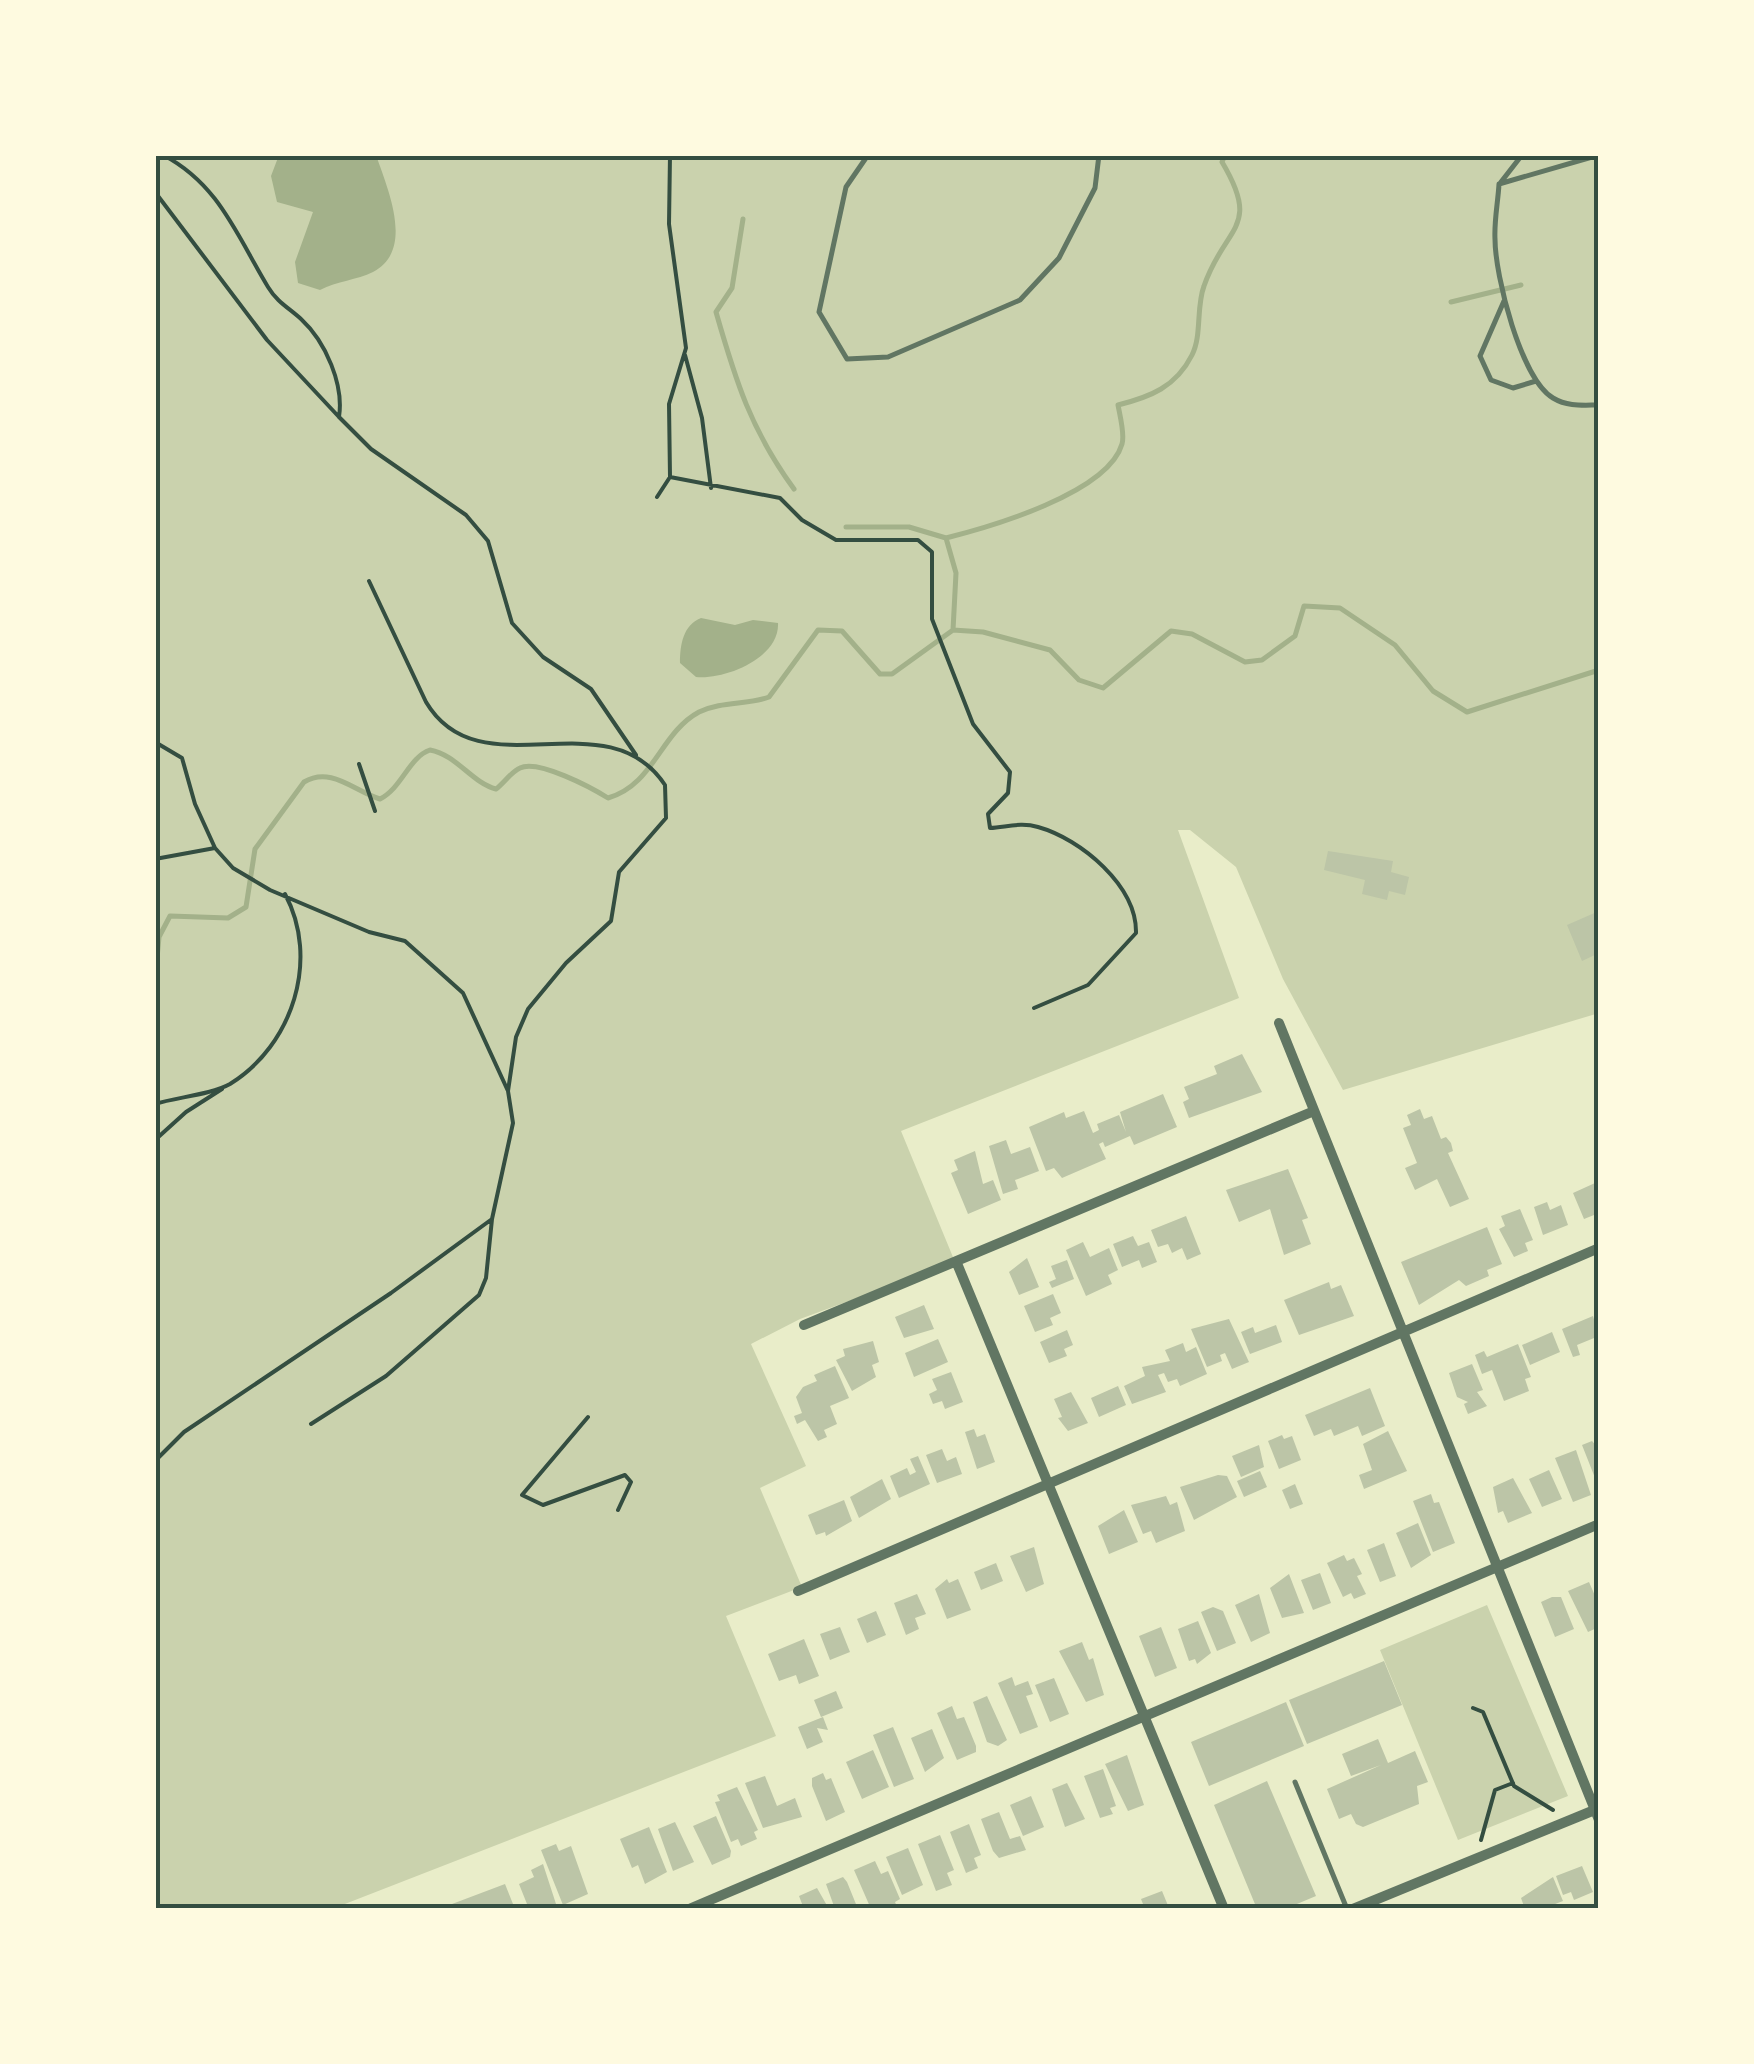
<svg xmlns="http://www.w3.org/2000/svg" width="1754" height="2064" font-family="'Public Sans',sans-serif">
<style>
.green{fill:#cad2ad}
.water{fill:#a3b18a}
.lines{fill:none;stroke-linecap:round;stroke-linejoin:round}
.stream{stroke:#a3b18a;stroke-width:5}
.building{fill:#bcc5a7}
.path{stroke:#344e41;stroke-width:4}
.service{stroke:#617663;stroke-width:5}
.minor{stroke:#617663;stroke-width:10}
.neatline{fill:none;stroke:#344e41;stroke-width:4}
</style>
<rect width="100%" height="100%" fill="#e9edc9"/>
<path class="green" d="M155,155H1599V1013L1343,1090L1283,979L1236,867L1190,830H1178L1239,998L901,1131L955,1262L800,1319L751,1344L806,1466L760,1488L802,1587L726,1616L776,1736L332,1909H155Z
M1487,1605L1568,1796L1458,1840L1380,1650Z"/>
<path class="water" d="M279,155H376C388,190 415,250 373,272C357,280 337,281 320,290L298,283L295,262L313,212L277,202L271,176Z
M701,618L735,625L753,620L778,623C780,658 725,680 696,677L680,663C680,645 683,625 701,618Z"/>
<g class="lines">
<path class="stream" d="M743,219L732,288L716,312C736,382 751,430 794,489
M1451,302L1521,285
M846,527H909L946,538
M953,630L956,573L946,538C990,527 1108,493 1122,444C1125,434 1120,416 1118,405C1150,397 1176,387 1192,355C1202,336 1196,307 1204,286C1225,225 1262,229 1222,162L1225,155
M155,980L159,937L170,916L228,918L246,907L255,849L304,782C331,766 354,791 380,799C402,788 409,757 430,750C457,755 472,783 496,789C504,783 511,772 520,768C538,759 592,788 608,798C654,785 660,733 699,712C722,701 747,705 769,697L818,630L842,631L880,674H892L953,630L983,632L1050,650L1079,680L1103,688L1171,631L1192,634L1245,662L1262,660L1295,636L1304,606L1340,608L1395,645L1433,691L1467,712L1599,670"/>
</g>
<path class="building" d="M1328,851L1393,861L1391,872L1409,877L1405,895L1389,891L1387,900L1362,894L1365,880L1324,870Z
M1599,911V953L1582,961L1567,925Z
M1242,1054L1262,1092L1189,1118L1183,1102L1189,1099L1184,1087L1217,1074L1214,1066Z
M1163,1094L1177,1127L1134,1145L1130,1136L1105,1147L1103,1142L1099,1144L1106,1159L1062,1178L1054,1168L1046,1171L1029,1127L1064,1112L1066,1118L1084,1111L1093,1133L1099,1130L1097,1124L1119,1115L1126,1132L1120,1112Z
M1420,1109L1424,1119L1432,1116L1441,1139L1446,1137L1451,1143L1453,1151L1448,1153L1469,1199L1450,1207L1437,1179L1415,1190L1405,1168L1417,1163L1403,1128L1411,1125L1407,1115Z
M1006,1140L1011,1154L1030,1147L1039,1171L1015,1180L1018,1189L1003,1194L989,1146Z
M975,1151L983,1184L993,1180L1001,1200L968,1214L951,1173L958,1170L954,1160Z
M1288,1169L1308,1218L1302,1220L1311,1244L1284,1255L1270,1209L1239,1222L1226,1190Z
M1595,1183L1599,1213L1584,1219L1573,1193Z
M1547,1202L1550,1210L1561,1205L1568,1225L1543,1235L1534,1207Z
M1520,1209L1533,1240L1525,1243L1528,1251L1514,1257L1499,1229L1505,1226L1501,1216Z
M1186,1216L1201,1254L1187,1260L1182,1248L1172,1253L1168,1244L1158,1247L1151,1230Z
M1487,1227L1502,1264L1487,1270L1489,1276L1466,1286L1459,1280L1419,1305L1401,1262Z
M1133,1236L1138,1246L1149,1242L1157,1262L1142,1268L1139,1260L1122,1267L1113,1244Z
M1083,1242L1090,1257L1109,1248L1118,1270L1108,1275L1112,1284L1086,1296L1066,1250Z
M1027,1258L1039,1287L1019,1295L1009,1272Z
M1067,1260L1074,1279L1052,1288L1049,1282L1056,1279L1051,1266Z
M1329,1282L1331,1289L1341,1285L1354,1316L1299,1335L1284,1300Z
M1053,1294L1061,1313L1050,1318L1053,1325L1035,1332L1024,1306Z
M924,1305L934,1329L904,1338L895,1317Z
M1593,1316L1599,1336L1577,1345L1580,1355L1573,1357L1562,1329Z
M1229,1319L1249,1362L1232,1369L1225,1353L1220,1355L1222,1361L1207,1367L1191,1329Z
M1276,1325L1282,1342L1250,1354L1241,1332L1253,1327L1255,1333Z
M1067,1330L1073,1345L1064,1349L1067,1356L1049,1363L1040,1342Z
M1552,1332L1560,1352L1530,1365L1522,1345Z
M938,1339L948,1362L914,1377L905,1353Z
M873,1341L879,1362L872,1365L876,1377L852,1391L836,1360L845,1356L843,1349Z
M1183,1343L1186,1352L1196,1347L1207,1374L1180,1386L1177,1379L1168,1382L1164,1373L1158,1375L1166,1392L1132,1404L1124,1386L1145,1376L1142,1367L1170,1361L1165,1350Z
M1518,1344L1531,1377L1525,1379L1529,1391L1504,1401L1492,1370L1482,1374L1475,1355L1484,1351L1487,1357Z
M1472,1364L1483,1390L1477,1392L1487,1406L1468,1414L1464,1404L1468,1402L1457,1397L1449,1373Z
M835,1366L849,1398L830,1406L837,1424L824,1430L827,1437L818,1441L805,1420L797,1424L794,1416L802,1413L796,1397L803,1387L817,1381L814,1375Z
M951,1372L963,1402L945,1409L942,1401L933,1404L929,1394L937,1390L932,1379Z
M1118,1386L1126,1405L1099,1417L1091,1398Z
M1370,1388L1385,1426L1362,1436L1358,1426L1334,1436L1331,1429L1314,1436L1305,1415Z
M1071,1392L1088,1423L1068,1431L1058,1418L1062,1417L1054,1399Z
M974,1429L977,1437L985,1434L995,1462L977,1469L965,1432Z
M1388,1431L1407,1471L1364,1489L1359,1475L1372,1470L1363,1444Z
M1282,1435L1284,1439L1292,1436L1301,1460L1279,1469L1268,1441Z
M1592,1441L1599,1449V1488L1582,1445Z
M1259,1445L1264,1467L1241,1477L1232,1456Z
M942,1449L947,1461L956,1457L962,1474L937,1483L926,1455Z
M1576,1450L1591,1495L1573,1502L1555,1458Z
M918,1456L930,1484L899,1498L890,1476L907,1468L910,1475L916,1472L910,1459Z
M1549,1470L1562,1499L1542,1507L1529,1479Z
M1260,1471L1267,1487L1244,1497L1237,1481Z
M1218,1475L1227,1476L1237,1497L1194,1520L1180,1487Z
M1513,1478L1532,1513L1508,1523L1503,1511L1498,1513L1493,1487Z
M882,1479L891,1499L859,1518L850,1497Z
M1295,1484L1303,1504L1290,1509L1282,1490Z
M1431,1494L1434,1503L1439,1502L1455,1543L1433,1552L1413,1501Z
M1166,1496L1170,1505L1177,1502L1185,1531L1156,1543L1151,1531L1143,1534L1131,1505Z
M844,1500L852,1521L826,1536L825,1532L816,1535L808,1515Z
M1124,1510L1138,1542L1109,1554L1098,1526Z
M1418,1523L1431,1555L1411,1568L1396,1533Z
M1384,1543L1396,1576L1380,1582L1367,1550Z
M1034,1547L1044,1584L1026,1592L1010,1556Z
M1344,1555L1347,1561L1354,1558L1362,1574L1357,1576L1366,1594L1354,1599L1351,1593L1343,1597L1327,1563Z
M996,1563L1003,1581L981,1590L974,1572Z
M1320,1573L1331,1603L1313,1610L1301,1580Z
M1289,1574L1304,1613L1282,1618L1270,1588Z
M947,1579L949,1583L958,1579L971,1610L947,1619L935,1589Z
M1589,1582L1599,1605V1627L1588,1632L1568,1591Z
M917,1594L926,1614L915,1618L919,1629L906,1635L894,1603Z
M1259,1594L1270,1633L1251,1642L1235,1605Z
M1552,1597H1561L1574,1629L1555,1637L1541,1602Z
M1213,1607L1223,1611L1236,1643L1217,1651L1201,1612Z
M876,1611L886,1635L867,1643L857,1619Z
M1198,1621L1211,1653L1197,1664L1195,1659L1189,1661L1178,1629Z
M840,1627L850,1652L830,1660L820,1634Z
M1161,1627L1177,1668L1155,1677L1139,1636Z
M804,1639L819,1676L799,1684L796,1675L779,1681L768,1654Z
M1082,1642L1089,1660L1093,1658L1104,1695L1086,1702L1059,1651Z
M1384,1661L1402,1705L1307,1744L1289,1700Z
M1012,1677L1015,1686L1028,1681L1033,1694L1026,1696L1038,1727L1020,1734L998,1683Z
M1054,1678L1069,1714L1050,1722L1035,1685Z
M836,1691L843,1708L821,1717L814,1700Z
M987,1696L1007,1740L998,1746L987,1742L973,1702Z
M1286,1702L1304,1746L1209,1786L1191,1742Z
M952,1706L957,1719L964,1717L976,1746V1752L957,1760L937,1713Z
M823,1717L828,1730L817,1728L823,1742L807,1749L798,1727Z
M893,1727L914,1779L894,1787L873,1735Z
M932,1729L944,1758L925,1772L911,1738Z
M1378,1739L1388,1763L1415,1751L1428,1782L1417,1786L1419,1804L1363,1827L1356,1824L1351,1814L1339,1819L1327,1789L1381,1765L1351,1776L1342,1754Z
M873,1750L889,1787L862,1799L846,1762Z
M1127,1755L1144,1805L1128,1811L1105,1764Z
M1103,1769L1116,1806L1110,1808L1113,1814L1100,1818L1084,1776Z
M823,1773L826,1780L831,1778L845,1812L826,1821L812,1786V1778Z
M765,1776L777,1806L795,1798L802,1817L763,1828L745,1783Z
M1267,1781L1316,1896L1285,1909H1257L1214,1805Z
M1067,1783L1085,1819L1065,1827L1052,1789Z
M737,1787L758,1830L754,1832L757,1839L741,1846L738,1839L731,1842L715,1802L720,1801L717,1795Z
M1031,1796L1044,1827L1023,1836L1010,1805Z
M999,1812L1010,1839L1020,1836L1026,1850L999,1858L993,1851L981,1819Z
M716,1816L731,1851L730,1857L712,1865L693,1826Z
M675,1822L694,1862L673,1871L658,1829Z
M969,1824L981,1855L974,1858L978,1868L966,1873L950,1832Z
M649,1827L667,1872L645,1884L638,1865L632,1868L620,1839Z
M940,1835L954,1870L947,1873L952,1885L936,1891L918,1844Z
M556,1844L559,1851L571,1846L588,1894L563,1905L541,1850Z
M908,1848L923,1885L902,1895L886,1857Z
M875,1861L881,1874L888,1871L900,1899L895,1902L898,1909H871L854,1870Z
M543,1864L557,1907L529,1909L519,1884L534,1877L531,1870Z
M1582,1866L1593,1892L1574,1900L1571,1892L1563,1895L1556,1876Z
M843,1877L847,1882L858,1909H835L826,1884Z
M1553,1877L1563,1901L1542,1909H1525L1521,1898Z
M505,1884L515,1909H454L452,1904Z
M817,1888L829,1909H804L799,1896Z
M1162,1891L1169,1908L1179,1904L1181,1909H1145L1141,1899Z"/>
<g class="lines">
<path class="path" d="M163,155C219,184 237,236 268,287C277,302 289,308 301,319C326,342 344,385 339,417
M670,155L669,224L686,348L669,404L670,477
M155,192L267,340L339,417L371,449L466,515L488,541L512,623L543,657L591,689L636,755
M685,355L702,418L711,488
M657,497L670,477L780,498L802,520L836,540H918L932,552V619L973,724L1010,772L1008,793L988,814L990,828C1007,827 1021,822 1038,827C1081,839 1137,886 1136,933L1088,985L1034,1008
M369,581L426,702C480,793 606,696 665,785L666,818L619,872L611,921L566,963L528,1009L516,1037L508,1091
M155,742L182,758L195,804L215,848L155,859
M359,764L375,811
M155,1104C177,1097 210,1095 230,1084C293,1045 320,959 285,894
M155,1140L186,1112L222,1089
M588,1417L522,1495L543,1505L625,1475L631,1482L618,1510
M311,1424L386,1376L479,1295L486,1278L492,1219
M155,1461L184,1432L391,1293L492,1219L513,1123L508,1091L463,993L405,941L369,932L270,890L233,868L215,848
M1473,1708L1483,1712L1514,1786L1553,1810
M1481,1840L1495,1790L1513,1783"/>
<path class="service" d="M868,155L846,187L819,312L847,359L888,357L1020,300L1059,258L1095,188L1099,155
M1599,155L1499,184C1498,202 1494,221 1495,239C1495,276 1521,379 1553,398C1568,407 1583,405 1599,405
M1501,182L1522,155
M1504,301L1480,356L1491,380L1513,388L1536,381
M1295,1782L1347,1909"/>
<path class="minor" d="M1279,1023L1599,1820
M956,1261L1224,1909
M804,1325L1314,1111
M798,1591L1599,1248
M689,1909L1599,1524
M1353,1909L1597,1809"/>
</g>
<rect width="1754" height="2064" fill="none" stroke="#fefae0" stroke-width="315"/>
<rect x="158" y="158" width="1438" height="1748" class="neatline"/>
</svg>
